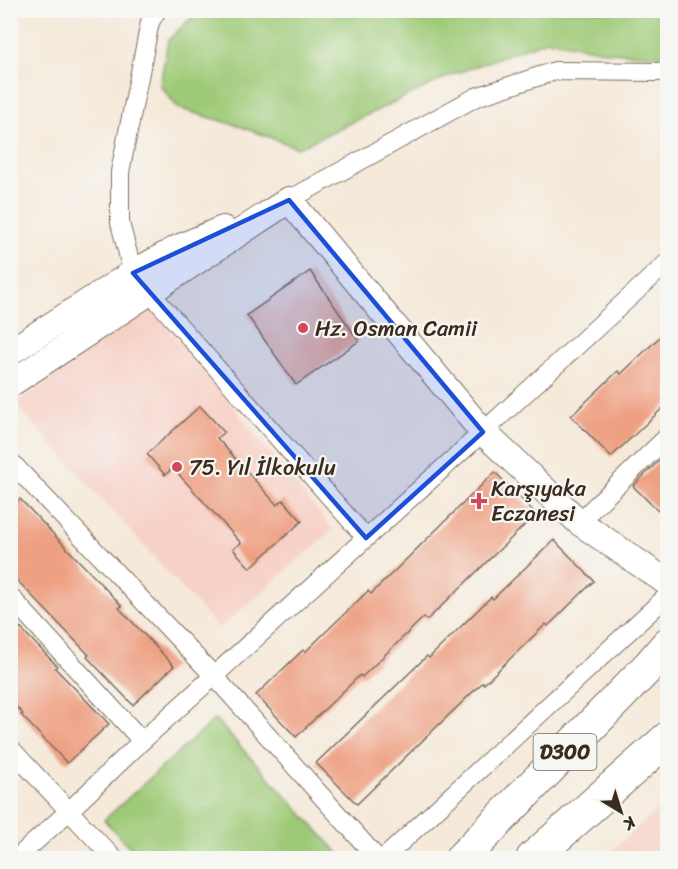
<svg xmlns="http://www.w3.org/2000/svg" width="678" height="869" font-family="Sriracha,sans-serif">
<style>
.built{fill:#f7d1c7}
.green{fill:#9eca77;stroke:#6c7a4a;stroke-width:1.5}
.building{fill:#eea083}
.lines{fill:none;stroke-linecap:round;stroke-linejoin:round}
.street-casing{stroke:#7c6d5f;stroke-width:20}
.secondary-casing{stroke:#7c6d5f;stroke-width:28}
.highway-casing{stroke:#7c6d5f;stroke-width:35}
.street{stroke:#fff;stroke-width:18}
.secondary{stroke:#fff;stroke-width:26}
.highway{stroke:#fff;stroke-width:33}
.marked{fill:#1d4ed8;fill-opacity:0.2;stroke:#1d4ed8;stroke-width:4.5;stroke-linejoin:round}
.poi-dot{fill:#d1495b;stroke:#f6f6f2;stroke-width:2}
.labels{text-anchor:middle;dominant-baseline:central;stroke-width:4.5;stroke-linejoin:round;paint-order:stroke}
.shield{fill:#f6f6f2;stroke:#73675e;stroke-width:1.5}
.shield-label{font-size:21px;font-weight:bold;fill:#3b2a1e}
.poi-label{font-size:22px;fill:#3b2a1e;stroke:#f6f6f2;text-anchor:start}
</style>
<rect width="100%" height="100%" fill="#f6f6f2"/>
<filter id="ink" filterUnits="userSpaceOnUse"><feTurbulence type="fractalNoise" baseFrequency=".0167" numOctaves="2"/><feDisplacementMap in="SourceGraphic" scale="12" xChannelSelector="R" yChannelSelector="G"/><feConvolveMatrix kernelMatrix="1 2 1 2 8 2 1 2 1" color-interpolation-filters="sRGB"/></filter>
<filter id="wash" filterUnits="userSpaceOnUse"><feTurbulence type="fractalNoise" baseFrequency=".008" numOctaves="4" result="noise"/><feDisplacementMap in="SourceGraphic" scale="24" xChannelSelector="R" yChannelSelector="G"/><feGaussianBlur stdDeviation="1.35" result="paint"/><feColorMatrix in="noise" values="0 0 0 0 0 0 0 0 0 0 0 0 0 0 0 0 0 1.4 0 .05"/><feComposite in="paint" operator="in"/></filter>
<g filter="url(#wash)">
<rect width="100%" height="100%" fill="#f5e9d9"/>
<path class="built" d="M151,306L333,530L219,629L15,404Z
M667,801V858H604Z"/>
<path class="green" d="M199,11H667V56L609,52L547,40L449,76L298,148L242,127L178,108L160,85L168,40Z
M215,719L343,858H140L104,820Z"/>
<g id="blocks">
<path class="building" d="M310,271L359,341L296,385L247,315Z
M668,329V403L611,457L571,416L618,371L621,374Z
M200,406L224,432L217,438L277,505L283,500L302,521L250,568L233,549L241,543L173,468L165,475L147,454Z
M668,452V521L633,486Z
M495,472L536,514L427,620L424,617L362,677L360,675L296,737L256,695L303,650L305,652L368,591L371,594Z
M20,499L122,606L119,608L174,666L133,705L87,657L89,655L10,573V508Z
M554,540L594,581L548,626L546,624L484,684L483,682L357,804L316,763L427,656L429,658L491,597L493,599Z
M10,617L57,666L55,668L109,724L67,763L21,715L23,714L10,700Z"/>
</g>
</g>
<g filter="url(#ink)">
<use href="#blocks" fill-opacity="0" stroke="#7c6d5f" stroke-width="1.5"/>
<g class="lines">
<defs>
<path id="street" d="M157,10L150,22L120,172V223L133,273L366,538
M289,200L476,97L555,71L658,72L668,70
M10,461L214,676L377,858
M579,522L668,436
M10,596L142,741
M10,748L113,858
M17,858L69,811L142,741L483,432L668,262
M384,858L668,595"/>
<path id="secondary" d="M289,200L483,432L579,522L668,583
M10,352L133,273L178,248L223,229
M10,384L289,200"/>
<path id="highway" d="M462,858L650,665L668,644
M533,858L668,738"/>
</defs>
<use href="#street" class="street-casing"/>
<use href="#secondary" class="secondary-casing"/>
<use href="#highway" class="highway-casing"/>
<use href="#street" class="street"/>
<use href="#secondary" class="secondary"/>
<use href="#highway" class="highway"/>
</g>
</g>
<path class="marked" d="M289,200L483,432L366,538L133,273Z"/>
<g class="poi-dot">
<circle cx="303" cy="328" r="6"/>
<circle cx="177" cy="467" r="6"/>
<path d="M476 492h6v6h6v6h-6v6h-6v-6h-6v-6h6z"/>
</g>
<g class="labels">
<rect class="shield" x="533.5" y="734" width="63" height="36" rx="4.5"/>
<g class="shield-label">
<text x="565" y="752">D300</text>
</g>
<g class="poi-label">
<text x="315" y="328">Hz. Osman Camii</text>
<text x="189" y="467">75. Yıl İlkokulu</text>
<text x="491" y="488">Karşıyaka<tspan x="491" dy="25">Eczanesi</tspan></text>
</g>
</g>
<rect width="678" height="869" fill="none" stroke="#f6f6f2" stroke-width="36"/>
<g transform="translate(621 812) rotate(142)" stroke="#f6f6f2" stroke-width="4.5" paint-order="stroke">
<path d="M0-4.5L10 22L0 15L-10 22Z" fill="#3b2a1e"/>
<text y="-9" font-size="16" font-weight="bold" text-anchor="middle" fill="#3b2a1e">K</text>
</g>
</svg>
